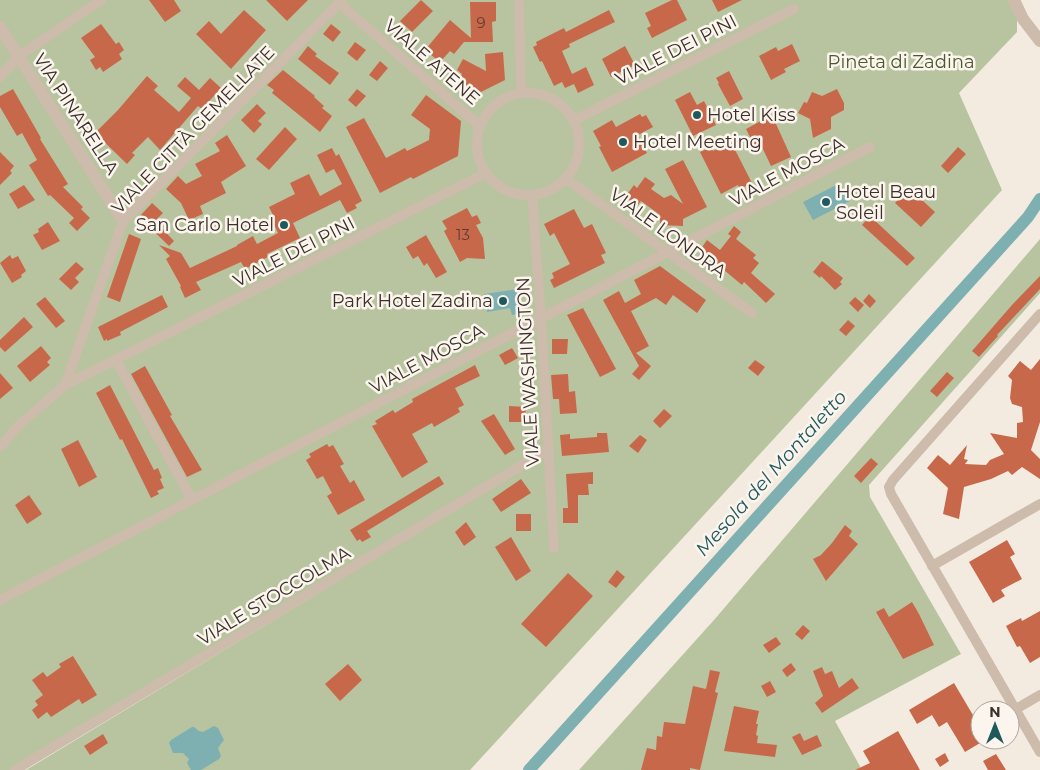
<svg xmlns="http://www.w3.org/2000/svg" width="1040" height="770" font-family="Montserrat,sans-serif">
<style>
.green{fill:#b8c49f}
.water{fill:#7eb0b2}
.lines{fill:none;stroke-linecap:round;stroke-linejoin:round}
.canal{stroke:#7eb0b2;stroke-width:12}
.building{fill:#c8684a}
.minor{stroke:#cdbbab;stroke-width:10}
.tertiary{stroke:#cdbbab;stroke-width:12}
.poi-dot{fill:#1f595e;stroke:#fbf5ed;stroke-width:2}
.labels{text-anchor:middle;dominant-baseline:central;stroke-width:5;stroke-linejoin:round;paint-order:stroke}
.number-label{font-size:15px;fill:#5e3e33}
.street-label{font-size:18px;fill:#3b302b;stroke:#fbf5ed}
.park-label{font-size:18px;fill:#4a5a2e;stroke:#fbf5ed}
.poi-label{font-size:18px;fill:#3b302b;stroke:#fbf5ed;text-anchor:start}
.water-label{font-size:19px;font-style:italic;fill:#1f595e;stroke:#fbf5ed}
</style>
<rect width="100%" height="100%" fill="#f4ebe0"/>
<path class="green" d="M0,0H1008L1017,19V32L959,93L1002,190L470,770H26L345,577L17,770H0Z
M1040,239V293L869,485L870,497L961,654L835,721L862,770H579L714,620Z"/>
<path class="water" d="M840,183L850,201L813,220L803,202Z
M518,289L522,313L512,315L510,308L487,312L484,294Z
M214,726L218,728L224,740L218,748L221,756L219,759L201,770H191L187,763L189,759L183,753H173L169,743L171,740L192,727H194L199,731L203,732Z"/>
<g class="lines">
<path class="canal" d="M529,770L1028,217L1040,199"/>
</g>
<path class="building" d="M149,0H174L181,11L165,22Z
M266,0H308L287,21Z
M421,0L433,11L412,32L400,21Z
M672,0H677L687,20L652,38L647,28L651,26L645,13Z
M712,0H742L718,12Z
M470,2H496V21L492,22L493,42H464L454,54L450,51L440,62L425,50L450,20L471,38Z
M244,10L266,30L231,69L196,34L209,21L221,34Z
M609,10L615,22L569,44L570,47L562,51L572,74L586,67L594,85L578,93L574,84L565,88L562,82L554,86L542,61L540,62L533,47L537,45L536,42L564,28L566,32Z
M101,24L116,44L119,42L124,50L119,54L122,59L103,72L100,67L96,70L90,60L95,57L81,38Z
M331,24L341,32L333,42L323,34Z
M355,42L366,50L357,61L347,53Z
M792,44L800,61L784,69L786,72L771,80L759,56L776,47L778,51Z
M308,46L317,54L315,56L339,73L330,85L298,59Z
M625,46L635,65L611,77L602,59Z
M503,52L505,80L481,92L475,88L474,90L463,83L465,79L460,77L462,74L457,70L463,59L486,71L485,54Z
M380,61L388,68L377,81L369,75Z
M283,70L315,96L314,97L324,106L322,108L332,116L320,132L272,93L274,90L267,85Z
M729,71L743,99L730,106L718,84L719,83L716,78Z
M147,76L158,86L154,90L179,112L191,98L177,86L185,77L199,90L210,78L221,88L202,109L198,106L160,150L148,137L132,153L135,155L127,164L95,133L118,110Z
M13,89L41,138L40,139L68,184L63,187L83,207L81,209L90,218L77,231L69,223L74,218L50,195L48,196L29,165L37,160L22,133L17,136L0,107V96Z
M357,89L366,96L356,107L348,100Z
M837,89L844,103V110L831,117V129L813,138L810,119L798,113L804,102L807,103L812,92L822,96Z
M690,92L697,105L704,101L716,125L693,136L675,100Z
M426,95L461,121L458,156L413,179L411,177L380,193L346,127L364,118L386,158L405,148L407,151L429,140L430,129L411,115Z
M257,104L266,113L258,121L262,124L254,133L241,120Z
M640,114L642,117L646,115L653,127L638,135L647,153L612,172L599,147L601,146L593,131L612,120L616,127Z
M772,115L791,157L771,166L762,147L756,149L746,129Z
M285,127L297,139L269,170L256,159Z
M227,135L246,166L221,182L226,193L200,206L203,214L189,220L181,203L166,189L178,176L186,184L202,176L195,164L220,151L215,143Z
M731,142L752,183L740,189L738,185L721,194L700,152L711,147L713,151Z
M958,147L966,154L948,173L941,166Z
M332,148L336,156L339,154L362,201L355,205L357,208L347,213L340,200L293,223L300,238L267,254L268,257L245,269L241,262L196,282L201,290L185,298L180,287L181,286L166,259L170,256L159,245L181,253L190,268L237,246V245L253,236L257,244L278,233L270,216L273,215L269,207L295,194L290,183L309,174L320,196L342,184L334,169L326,173L317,155Z
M0,152L14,166L10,171L12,173L0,185Z
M683,160L707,207L683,219V226L660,225V215L641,201L637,206L625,197L634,185L637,188L645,177L655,184L651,189L664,198L671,195L683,204L665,169Z
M24,185L35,200L18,209L9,194Z
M909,188L935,212L921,227L895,203Z
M152,203L163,213L155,221L174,241L169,246L139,217Z
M467,208L472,217L477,215L481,223L476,225L483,238L485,259L467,258L460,262L444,231L447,229L442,221Z
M574,209L584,228L592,224L606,253L601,255L605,263L554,288L550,280L554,278L552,273L570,264L554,233L550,236L544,224Z
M870,216L915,258L907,266L862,225Z
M48,222L60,241L42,250L33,235L39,232L38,229Z
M734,226L741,232L736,239L756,255L753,258L759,263L751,273L775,294L766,303L744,282L742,285L700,250L707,240L720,250L731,236L728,234Z
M129,234L141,239L120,302L107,297Z
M426,235L447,272L436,278L427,263L424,266L418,256L413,259L406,247Z
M10,255L12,259L18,256L26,271L21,275L22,277L12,283L0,263Z
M822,261L843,278L840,282L842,284L835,290L821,276L820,278L813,272Z
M76,262L84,269L75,278L79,282L71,290L59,279Z
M660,266L706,300L697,313L673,295L666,305L656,298L631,311L649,346L636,353L651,366L639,380L632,374L639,366L603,300L619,291L625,303L641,294L634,280Z
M1040,276V289L997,335L998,336L979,357L972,351L1012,305Z
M869,294L876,301L870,308L863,301Z
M162,295L168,307L120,332L121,335L107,341V339L104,341L98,327Z
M45,297L65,321L56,328L36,304Z
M855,297L864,305L858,312L849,303Z
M583,308L616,369L600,377L567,315Z
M24,317L33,327L5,352L0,347V340Z
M848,320L855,326L846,336L839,330Z
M552,339H568L567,354H552Z
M41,346L51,358L47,362L50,365L30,382L17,366Z
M512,348L518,358L505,365L499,355Z
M1040,359V422L1031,450L1040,459V479L1022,467L1012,475L1008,471L991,479L964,487L959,519L943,514L948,488L927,468L938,455L950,465L967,445L964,459L968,460L965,464L986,465L990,460L1004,454L990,433L1017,438V423L1023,422L1022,407L1012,404L1010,398L1012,380L1008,376L1020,361L1031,370Z
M755,360L765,367L758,376L748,368Z
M475,365L480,376L455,388L464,405L458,408L460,412L434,427L432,423L412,434L428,462L402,478L372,426L377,424L375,421L393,410L395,413L413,402L412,399Z
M145,366L172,415L170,416L202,470L187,477L131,374Z
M947,372L954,378L937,397L930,391Z
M0,373L13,388L0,399Z
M568,374L569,392L575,391L577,413L560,414L559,399H553L551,375Z
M110,385L154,470L158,468L162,478L160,479L164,488L157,491L159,494L151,498L122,439L120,440L96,393Z
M509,406L526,407L525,422H509Z
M664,409L672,416L660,428L653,421Z
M494,414L515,449L505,455L481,421Z
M597,433H607L609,452L562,456L560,435L570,434V439L597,437Z
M640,435L647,440L638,453L629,446Z
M78,440L97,477L79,487L61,449Z
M327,444L329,447L333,445L344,464L340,466L350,483L354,480L365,500L338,515L327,496L332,493L323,476L317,479L306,460L311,457L309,454Z
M871,458L878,464L861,483L854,476Z
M593,472V484H588L589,495H578V523H563V508H568L566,474Z
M439,476L444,484L367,531L371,537L362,542L360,539L357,541L350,530Z
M521,479L531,493L501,512L492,499Z
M29,495L42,514L27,524L15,505Z
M516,514H531V531H516Z
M466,522L476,537L464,546L455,532Z
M845,525L852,531L849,536L858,544L826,581L813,559L821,555L832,543Z
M511,537L531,571L516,581L495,547Z
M1007,540L1015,554L1010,557L1022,579L1001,590L1005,596L993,603L969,562Z
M617,570L625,577L616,588L608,582Z
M568,573L593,596L546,647L521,624Z
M912,602L919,614L934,645L903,659L876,612L884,608L889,617Z
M1040,611V657L1030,663L1020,646L1017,647L1006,626L1021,618L1022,621Z
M803,625L810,631L802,640L795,634Z
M776,637L781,644L769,653L763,645Z
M73,656L97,695L82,704L79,699L51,717L47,712L38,719L32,710L38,705L35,701L43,695L32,680L43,672L47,677L61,667L59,664Z
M791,663L796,670L787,677L782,670Z
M348,664L362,680L340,701L325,684Z
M822,667L825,674L832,671L839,688L852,678L859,688L822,713L815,703L823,696L813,671Z
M710,670L720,672L715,692L718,693L700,770L690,768V770H641L647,748L656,750L657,736L662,737L664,722L685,724L693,686L706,689Z
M770,681L776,692L767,697L761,686Z
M954,683L980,727V743L965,752L947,722L939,727L932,715L917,724L909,710Z
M734,706L759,711L756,724H758L756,735L758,736L757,743L777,745L775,757L724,751Z
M898,731L920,770H855L870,763L863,751Z
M800,733L804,741L817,735L822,746L802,755L792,737Z
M103,734L108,743L90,755L84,746Z
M945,753L949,761L940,767L935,759Z
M996,754L1006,770H988L983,761Z"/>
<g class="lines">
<path class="minor" d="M519,0L521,93
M339,3L480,126
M0,77L18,57L101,0
M477 144a51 51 0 1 1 102 0a51 51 0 1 1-102 0Z
M573,121L794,9
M565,178L752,313
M532,194L541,318L554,548
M1040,314L893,480L889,487L891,494L1040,752
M116,360L192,500
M65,385L123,221L342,0
M0,447L18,426L65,385L486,173
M932,566L1040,504
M0,600L870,147
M1016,709L1040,695
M15,770L549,449"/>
<path class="tertiary" d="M1014,0L1023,19L1040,41
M0,27L123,221"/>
</g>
<g class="poi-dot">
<circle cx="697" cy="115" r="5"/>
<circle cx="623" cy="142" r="5"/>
<circle cx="826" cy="202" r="5"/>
<circle cx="284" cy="225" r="5"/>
<circle cx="503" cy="301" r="5"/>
</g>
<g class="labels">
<g class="number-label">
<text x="481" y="22">9</text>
<text x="463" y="234">13</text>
</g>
<g class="street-label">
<text transform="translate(676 50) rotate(-27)">VIALE DEI PINI</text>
<text transform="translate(432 62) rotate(41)">VIALE ATENE</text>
<text transform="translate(76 114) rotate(57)">VIA PINARELLA</text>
<text transform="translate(193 130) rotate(-46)">VIALE CITTÀ GEMELLATE</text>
<text transform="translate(787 172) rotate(-28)">VIALE MOSCA</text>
<text transform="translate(668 233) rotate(36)">VIALE LONDRA</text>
<text transform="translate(294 252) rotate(-27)">VIALE DEI PINI</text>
<text transform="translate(427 359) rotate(-28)">VIALE MOSCA</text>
<text transform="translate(528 372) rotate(-93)">VIALE WASHINGTON</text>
<text transform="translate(274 596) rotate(-31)">VIALE STOCCOLMA</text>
</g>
<g class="park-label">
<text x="901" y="62">Pineta di Zadina</text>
</g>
<g class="poi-label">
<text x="707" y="115">Hotel Kiss</text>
<text x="633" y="142">Hotel Meeting</text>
<text x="836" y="192">Hotel Beau<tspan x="836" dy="21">Soleil</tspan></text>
<text x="274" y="225" text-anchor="end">San Carlo Hotel</text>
<text x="493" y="301" text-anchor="end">Park Hotel Zadina</text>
</g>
<g class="water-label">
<text transform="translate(771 473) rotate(-48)">Mesola del Montaletto</text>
</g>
</g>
<g transform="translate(995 725)"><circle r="24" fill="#fbf5ed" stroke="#aea69f"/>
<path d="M0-4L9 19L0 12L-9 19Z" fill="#1f595e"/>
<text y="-8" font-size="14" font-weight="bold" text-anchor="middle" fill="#3b302b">N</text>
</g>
</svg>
